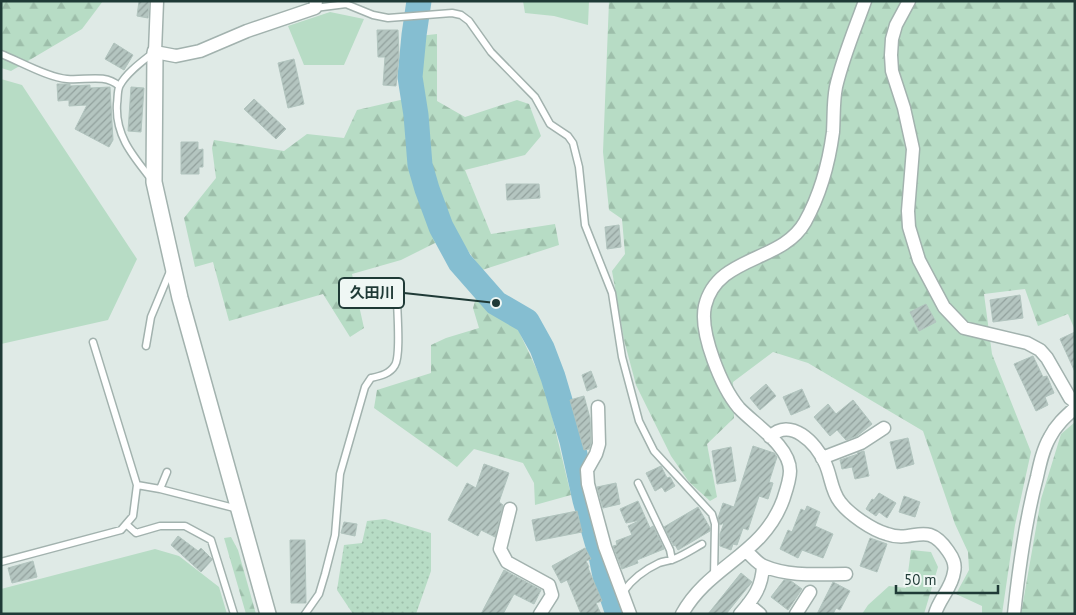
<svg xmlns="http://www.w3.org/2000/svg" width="1076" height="615" font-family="'PT Sans','Noto Sans JP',sans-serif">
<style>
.grass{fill:url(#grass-dots)}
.forest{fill:url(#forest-firs)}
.garden{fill:#b7dcc5}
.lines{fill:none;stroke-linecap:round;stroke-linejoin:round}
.river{stroke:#85bed1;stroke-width:25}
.building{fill:url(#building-hatch);stroke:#b1c4be}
.service-casing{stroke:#a2b2ae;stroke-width:9}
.minor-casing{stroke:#a2b2ae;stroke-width:15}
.tertiary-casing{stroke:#a2b2ae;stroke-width:18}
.service{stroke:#fff;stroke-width:6}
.minor{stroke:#fff;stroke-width:12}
.tertiary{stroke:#fff;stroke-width:15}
.leader{fill:none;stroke:#1f3a36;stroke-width:2}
.callout-dot{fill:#1f3a36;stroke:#eff7f4;stroke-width:2}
.callout{fill:#eff7f4;stroke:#1f3a36;stroke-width:2}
.callout-label{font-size:15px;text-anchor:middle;font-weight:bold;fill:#1f3a36}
</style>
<defs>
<pattern id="grass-dots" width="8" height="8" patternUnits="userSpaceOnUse" patternTransform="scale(1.25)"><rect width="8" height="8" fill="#b7dcc5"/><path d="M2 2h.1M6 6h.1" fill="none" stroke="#9dbeaa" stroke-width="1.8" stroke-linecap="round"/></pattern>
<pattern id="forest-firs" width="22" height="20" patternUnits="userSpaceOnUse" patternTransform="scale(1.25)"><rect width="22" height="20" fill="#b7dcc5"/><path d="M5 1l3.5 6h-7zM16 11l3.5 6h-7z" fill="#9dbeaa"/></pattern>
<pattern id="building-hatch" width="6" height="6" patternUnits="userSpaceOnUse" patternTransform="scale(1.25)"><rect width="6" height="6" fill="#b4c5c0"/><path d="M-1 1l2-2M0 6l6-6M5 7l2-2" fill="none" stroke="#92a19d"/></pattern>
</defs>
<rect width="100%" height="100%" fill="#dfeae6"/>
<path class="grass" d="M385,519L431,533V571L416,614H353L337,590L344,545L362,543L367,521Z"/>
<path class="forest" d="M1,1H103L82,29L11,71L1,68Z
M609,1H1075V330L1068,314L1038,326L1025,289L984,294L992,354L1031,452L1015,525L1002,614H982V606L956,594L969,570L968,552L955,524L923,431L808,363L773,352L733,382L734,418L707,444L717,497L710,501L689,482L671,456L636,385L624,340L612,271L625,254L622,219L609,210L603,152Z
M437,34V101L465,117L517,100L529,104L541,136L525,155L465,170L491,234L555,224L559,245L482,270L455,233L401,260L352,274L364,328L350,337L323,294L229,321L213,262L195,267L184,218L216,178L212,148L214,140L284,151L307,134L344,138L357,110L422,95L419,36Z
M476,298L515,323L545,387L571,495L535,505L534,483L523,463L474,449L457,467L374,408L377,390L431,373V345L446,338L479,328L473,308Z
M1075,422V614H1021L1041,499L1061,434Z
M231,537L238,550L256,614H246L224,538Z
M911,550L931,552L938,567L924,614H862L868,605L889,586L906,588Z"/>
<path class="garden" d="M523,1H589L588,25L554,16L525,13Z
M330,12L364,19L344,65H304L288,26Z
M1,79L22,85L137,259L108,320L1,344Z
M155,549L179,556L219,587L227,614H1V589Z"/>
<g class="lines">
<path class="river" d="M419,1L414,35L410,77L416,115L420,165L427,189L441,227L460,262L496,303L527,321L542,348L553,377L572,441L585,500L601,556L605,576L618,614"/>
</g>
<path class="building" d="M139,1H149L148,18L137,16Z
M377,30H398L399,56L396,86L383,85L385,57H378Z
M114,43L133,55L124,70L105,59Z
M294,59L304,104L288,108L278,63Z
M57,84H70V86L90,85V88L110,87L113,140L109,147L75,129L87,105L69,106V100L58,101Z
M131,87L144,88L141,132L128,131Z
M254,99L286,129L276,139L244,109Z
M181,142H198V150L203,149V167H199V174H181Z
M506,184H539L540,198L507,200Z
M619,225L621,247L607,249L605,227Z
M1020,295L1023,318L993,322L990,300Z
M926,304L936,322L919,331L910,312Z
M1075,332V372L1060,339Z
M1033,356L1043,377L1047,376L1054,393L1045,397L1048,405L1036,411L1014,364Z
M591,371L597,387L587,391L582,375Z
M766,384L776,396L760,410L750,398Z
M802,389L810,407L791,415L783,397Z
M584,396L590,418L591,443L589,449L584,450L570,400Z
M853,400L872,424L857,436L846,440L837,430L830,436L814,417L828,404L836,414Z
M908,438L914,464L897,469L890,442Z
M753,446L774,453L777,457L769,482L773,483L768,499L759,496L748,530L743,528L737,545L733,544L731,550L720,546V534L724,523L720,525L718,518L723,503L734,507Z
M731,447L736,481L717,484L712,451Z
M864,451L869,476L855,479L852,467L842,469L840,460L858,454L857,453Z
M484,464L509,473L499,502L503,505L495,537L481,530L478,536L448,520L467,483L476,488Z
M661,466L667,478L670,477L675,486L665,492L662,487L655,491L646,473Z
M616,483L620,504L603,508L597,487Z
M879,493L896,503L887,518L879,512L876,516L866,509L872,499L874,500Z
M904,496L920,502L915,517L899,512Z
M638,501L650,528L653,526L664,549L637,560L638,563L622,569L613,546L617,545L616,541L632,535L628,526L641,520L626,523L620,509Z
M807,506L820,512L815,526L833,534L823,558L802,550L798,558L780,549L788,530L792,532L801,509L805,511Z
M698,507L710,528V531L678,550L675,545L674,546L664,527Z
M577,511L582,532L536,541L532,520Z
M344,522L357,524L355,536L341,533Z
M178,536L198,551L201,548L212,559V560L201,572L171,545Z
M870,538L887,544L877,572L860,566Z
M290,540H305L306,603H291Z
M585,548L591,559L586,561L589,567L588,568L602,601L596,603L601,614H581L567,580L561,583L552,566Z
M33,561L37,577L12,583L8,568Z
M504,570L541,590L534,604L514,594L503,614H481Z
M741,573L752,582L726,614H708Z
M784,580L791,581L802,589L788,610L771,597Z
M833,582L850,591L840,610L836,608L833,614H817Z"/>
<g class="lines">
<defs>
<path id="service" d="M315,8L346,4L373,15L388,18L452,13L461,15L469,21L491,52L535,97L550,124L568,136L573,143L579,167L585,225L612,293L622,357L639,421L654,451L712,514L715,524L714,576
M1,54C19,61 49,78 67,79C85,81 104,73 119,86
M152,180C133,156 115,136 117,104C118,98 117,90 120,85C127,72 143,61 154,52
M93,342L137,485L160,489L238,509
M146,346L151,317L171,269
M638,483L670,550L672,560
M160,489L167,472
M126,524L136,533L160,526H185L211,540L234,614
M1,562L121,530L133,516L137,485
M623,592C632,579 644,570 659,563C664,561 669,561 674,559C684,555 693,549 702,544
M305,614L319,594L325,574L335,535L340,474L365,387L371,378C380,376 390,374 395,365C401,355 397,312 397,298"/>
<path id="minor" d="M157,1L155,52L176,56L200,51L247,31L315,8L316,1
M909,1L896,25L892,39L891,55L892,71L904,108L913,149L908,211L909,227L919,260L944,307L964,328L1027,343L1040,350L1047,358L1070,398L1075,402
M598,407L599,444L596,454L587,470L588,484L605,547L630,614
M770,437C790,416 816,443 825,463C831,475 831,491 840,502C849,514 872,530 887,534C914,544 926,519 948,551C953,558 956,564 954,572C952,588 939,599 935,614
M822,458L861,443L884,428
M510,509L500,549L507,562L549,585L552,595L540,614
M746,551C752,556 758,564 764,566C789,577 820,574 846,574
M748,604L760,614
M682,614C709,565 763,555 783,500C786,491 790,480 790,471C790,446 755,425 739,408C722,388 699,333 705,306C717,255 782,263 805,222C820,195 829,162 833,132C834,117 833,102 836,87C843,57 855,29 865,1
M740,614C754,598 762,587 763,566
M796,614L810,592
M1014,614C1019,567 1025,522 1037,477C1040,463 1043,449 1050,437C1056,425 1065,417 1075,408"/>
<path id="tertiary" d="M155,52L154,182L180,298L268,614"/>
</defs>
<use href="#service" class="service-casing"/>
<use href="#minor" class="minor-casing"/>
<use href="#tertiary" class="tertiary-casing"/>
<use href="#service" class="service"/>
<use href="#minor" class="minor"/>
<use href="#tertiary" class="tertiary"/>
</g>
<path class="leader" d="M496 303L404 293"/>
<circle class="callout-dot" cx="496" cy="303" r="5"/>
<rect class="callout" x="339" y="278" width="65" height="30" rx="5"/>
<g class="callout-label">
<text x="372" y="298">久田川</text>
</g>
<rect width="1076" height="615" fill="none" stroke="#1f3a36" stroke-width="5"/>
<path d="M896 585v8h102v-8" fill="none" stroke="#1f3a36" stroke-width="2.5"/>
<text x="904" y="585" font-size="15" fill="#1f3a36" stroke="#eff7f4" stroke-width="4" paint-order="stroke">50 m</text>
</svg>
